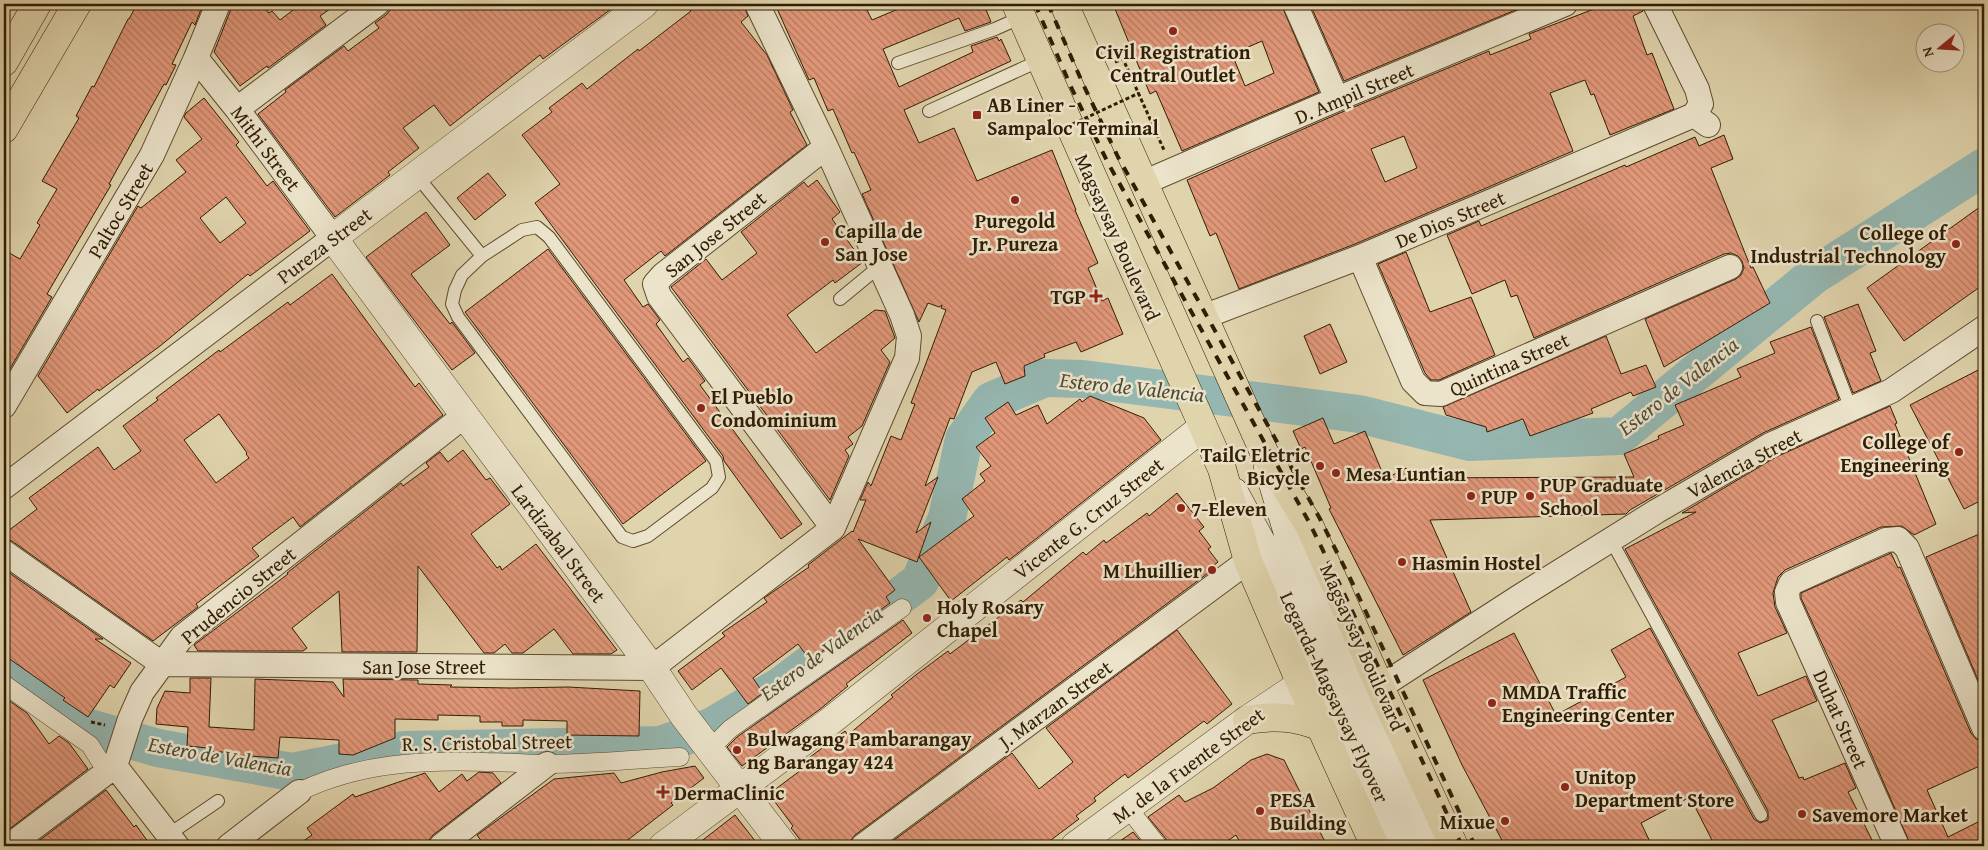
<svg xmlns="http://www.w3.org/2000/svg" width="1988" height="850" font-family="'Gentium Book Plus',serif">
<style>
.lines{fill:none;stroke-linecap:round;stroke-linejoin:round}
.river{stroke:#95b7b1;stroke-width:38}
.building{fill:url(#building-back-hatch);stroke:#311d03;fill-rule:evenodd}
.service-casing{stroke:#5d4b2e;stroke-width:14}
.pedestrian-casing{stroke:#5d4b2e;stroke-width:19}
.minor-casing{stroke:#5d4b2e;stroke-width:26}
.tertiary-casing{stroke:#5d4b2e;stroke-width:29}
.secondary-casing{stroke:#311d03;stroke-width:29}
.primary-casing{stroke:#311d03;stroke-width:29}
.motorway-casing{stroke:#311d03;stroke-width:29}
.path{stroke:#311d03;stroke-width:3;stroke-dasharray:4 2.5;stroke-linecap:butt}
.service{stroke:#ebe3ca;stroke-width:12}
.pedestrian{stroke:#ebe3ca;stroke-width:18}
.minor{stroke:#ebe3ca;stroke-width:24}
.tertiary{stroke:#ebe3ca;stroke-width:28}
.secondary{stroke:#ebe3ca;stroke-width:28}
.primary{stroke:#e0d4ad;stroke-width:28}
.motorway{stroke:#e0d4ad;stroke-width:28}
.rail{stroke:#311d03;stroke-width:4;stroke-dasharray:9 9;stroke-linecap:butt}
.path-bridge{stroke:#311d03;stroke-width:3;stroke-dasharray:4 2.5;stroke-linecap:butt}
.poi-dot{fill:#8f2418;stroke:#ebe3ca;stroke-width:2}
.labels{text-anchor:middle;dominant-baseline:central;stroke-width:5;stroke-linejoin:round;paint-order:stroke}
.poi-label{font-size:20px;font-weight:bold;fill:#311d03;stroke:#ebe3ca;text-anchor:start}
.street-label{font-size:20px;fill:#311d03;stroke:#ebe3ca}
.water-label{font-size:21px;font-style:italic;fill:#4f4b37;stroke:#ebe3ca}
</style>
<defs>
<pattern id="building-back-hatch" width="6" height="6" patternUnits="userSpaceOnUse" patternTransform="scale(1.25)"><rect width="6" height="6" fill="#e2987a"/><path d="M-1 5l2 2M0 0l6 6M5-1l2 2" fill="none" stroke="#b87b62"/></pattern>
</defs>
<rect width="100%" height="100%" fill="#e0d4ad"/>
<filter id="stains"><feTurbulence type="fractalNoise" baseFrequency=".004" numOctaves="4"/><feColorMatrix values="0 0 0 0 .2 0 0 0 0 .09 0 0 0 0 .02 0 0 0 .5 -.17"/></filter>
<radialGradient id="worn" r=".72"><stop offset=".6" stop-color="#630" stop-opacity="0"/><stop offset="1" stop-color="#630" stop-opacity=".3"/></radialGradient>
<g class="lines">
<path class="river" d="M4,662L86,727L158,748L292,772L405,750L661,745L711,727L782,685L920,581L947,518L964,439L991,401L1045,378L1083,379L1359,414L1470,442L1619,436L1813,276L1984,167"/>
</g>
<path class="building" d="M137,4H203L195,25L192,22L172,64L176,65L166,85L164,84L109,184L111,185L47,294L52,297L4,379V250L20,259L40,225L37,223L57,189L42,181L79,118L76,116L92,86L94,87L128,19H129Z
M233,4H262L269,13L272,11L280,20L301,4H337L320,16L326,25L268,68L267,66L240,86L214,52Z
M395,4H618L543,59L540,55L450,126L434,105L403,128L419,148L388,172L390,175L335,217L258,114L286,92L285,90L344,46L348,51L379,28L375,23L386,15Z
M686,4H743L748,16L741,22L767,55L793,110L790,112L807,145L665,256L661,251L624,280L643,307L648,304L660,320L656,324L683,362L688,358L705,381L700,385L802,524L781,539L724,461L723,456L535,203L560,184L522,135L552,112L549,108L582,83L587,89L638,49L639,51L691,11Z
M775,4H864L872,20L910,4H992L985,7L991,22L965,31L959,18L883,49L899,87L973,52L971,46L997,37L999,41L1001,39L1011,61L904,110L919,143L954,128L977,181L1052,150L1076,210H1075L1098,263L1088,268L1102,301L1108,298L1123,334L1081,352L1076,342L1044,354L1045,357L1024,366L1025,376L1005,384L996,362L972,372L954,419L950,418L925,486L938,477L916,533L931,522L917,562L858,539L895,590L886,597L890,603L810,660L798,644L753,678L763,693L748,704L721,668L692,690L678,671L725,636L722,633L767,602L764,598L809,567L808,565L852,531L853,532L866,500H860L868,482L871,486L891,436L901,440L915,404L911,403L946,310L941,308L942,305L939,307L928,303L919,322L862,194L871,190L854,152L852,153L833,109L828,111L814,78L809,80Z
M1113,4H1281L1319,92L1182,151L1156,91L1150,94ZM1262,41L1274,73L1245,86L1232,54Z
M1310,4H1530L1344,81Z
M1604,4H1641L1643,11L1633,16L1647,55L1652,53L1674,109L1610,135L1594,94L1591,95L1585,80L1550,93L1573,151L1355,244L1239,289L1216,233L1210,236L1187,180L1342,112L1489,51L1490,55L1531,39L1529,34L1594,9V8ZM1404,136L1417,168L1385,182L1371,149Z
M204,98L239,142L236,145L267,186L273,181L310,231L250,276L248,274L160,346L99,391L98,389L67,413L38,376L138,206L141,208L186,172L176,160L202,139L184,117L186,113ZM226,197L246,223L220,243L200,218Z
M1724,135L1733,159L1711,168L1751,268L1753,267L1770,303L1664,367L1645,319L1736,279L1741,275L1744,268L1742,261L1738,256L1731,253L1724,254L1534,338L1517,295L1511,297L1505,280L1472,294L1447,235L1479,221L1481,226L1625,165L1626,167L1695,137L1699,146Z
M488,173L506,195L475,220L457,198Z
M817,180L840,212L832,219L863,262L835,283L833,280L787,315L816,353L875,310L885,311L895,338L881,350L890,362L862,426L848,437L853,444L845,450L849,456L830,500L671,287L706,259L722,280L757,253L741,232L804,182L808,187Z
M1984,204V284L1904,341L1867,288Z
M426,212L450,245L411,274L450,324L452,322L475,353L452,370L366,257Z
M548,249L706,461L623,524L465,312Z
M1406,252L1430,312L1471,297L1495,355L1439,380H1431L1425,373L1378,264Z
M332,274L415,387L419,383L443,415L300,527L293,517L252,548L259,556L196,604L198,607L153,641L12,541L4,538V534L37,509L29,498L98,447L114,470L141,451L123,426L158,400L156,398L219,350L220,352L288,302L290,305ZM219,414L247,453L246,454L249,458L216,483L184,440Z
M1858,304L1876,351L1870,353L1881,381L1853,393L1824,317Z
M1330,324L1347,362L1320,374L1304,336Z
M1811,327L1839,399L1763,433L1630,510L1626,514L1430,520L1471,612L1403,655L1329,509L1331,508L1305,447L1301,449L1293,431L1323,418L1334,444L1365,431L1385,479L1406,468L1410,478L1634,477L1624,454L1659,439L1658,436L1684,425L1675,405L1741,377L1737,369L1775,353L1770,342Z
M1606,336L1621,374L1646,365L1656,387L1633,396L1631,392L1591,409L1593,413L1530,436L1523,419L1487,432L1486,427L1446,415L1443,407Z
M1984,367V499L1964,509L1910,405Z
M1090,396L1144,418L1161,440L1013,557L1009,560L1007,557L951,601L919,557L974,516L962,499L985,481L980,474L991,466L976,447L995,433L985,418L1008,402L1016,415L1038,405L1047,424L1080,399L1082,402Z
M1890,406L1897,423L1895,424L1936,524L1914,535L1902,526L1881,527L1785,570L1778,577L1773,593L1775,607L1787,633L1738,653L1758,696L1806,676L1817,701L1772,720L1799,778L1803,777L1804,780L1845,763L1856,788L1848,792L1875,846H1715L1690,797L1641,823L1652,846H1505L1462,765L1423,680L1514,633L1556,715L1626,677L1611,650L1650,628L1754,819L1760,823L1768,820V811L1625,549L1696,512L1682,513L1776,457Z
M463,450L486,480L490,478L510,504L471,534L497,568L500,566L502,570L536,544L617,650L611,654H573L554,629L523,653H512L505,644L494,653H484L418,566L417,652H342L339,591L292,628L307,648L303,651H198L194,645L288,574L287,573L401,483L403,486L429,467L426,463L440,452L448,462Z
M1177,493L1204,527L1199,531L1211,547L1208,549L1218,562L1213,566L1215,568L855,835L851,840L849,846H805L791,828L793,826L769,794L805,767L802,763L845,731L848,735L893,697L891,695L917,674L948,651L950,654L1021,600L1023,602L1083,552L1086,555L1104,540L1106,543L1147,513L1149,516Z
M1984,532V694L1926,557Z
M1891,553L1898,568L1900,567L1971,733L1976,739L1984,741V764L1927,790L1948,837L1984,819V846H1911L1847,698L1801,598V593Z
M4,569L103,639H95L131,663L114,688L110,685L88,717L63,700L65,698L4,655Z
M903,620L912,633L846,684L848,686L819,710L742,766L727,747L737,737Z
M1177,630L1232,704L1207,724L1204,721L1128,778L1125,774L1094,798L1096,801L1076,816L1079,819L1043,846H886L1012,753L1039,789L1073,762L1046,728Z
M190,678H211L209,727L254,730L255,679L333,682L344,697L343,679L418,680V684L452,685L450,687L511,688L568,687L640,691L639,736L567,735V721L523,720V726H502V722H480V716L438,715V720L395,719V738L353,755L339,754V740L280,737L278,758L237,755V753L208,751V748L187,746L188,727L156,724L157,708L165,691L190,693Z
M4,697L27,713L49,744L59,736L69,743L88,769L4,833Z
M1267,754L1284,760L1327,846H1242L1236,835L1220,846H1168L1166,839L1148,817L1179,795L1185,802L1213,788L1251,760Z
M695,766L704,778L671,803L673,805L620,846H485L477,835L554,779L614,773L621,783L662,772Z
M479,772L493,773L501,783L433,835L429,840L428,846H296L312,835L307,828L353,794L355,797L425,773L439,792L462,774L467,781Z
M106,790L134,827L136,825L151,846H32Z
M735,815L759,846H695L708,836Z
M1133,832L1145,846H1113Z"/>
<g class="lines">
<defs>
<path id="service" d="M898,63L995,29L1022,17
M929,111L1041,60
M417,176L482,256
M537,227L549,237L716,461L719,477L712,488L648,536L633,541L622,537L458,317L452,304L455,290L462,275L482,256L522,230Z
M840,299L880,266
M1817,321L1851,409
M1611,540L1761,815
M168,835L218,801"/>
<path id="pedestrian" d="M4,684L90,745L107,772
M710,749L730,729L902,608
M299,792C358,763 422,760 487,762C507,762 528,764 548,764C592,764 636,759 680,757
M1128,808L1158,846"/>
<path id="minor" d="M1295,4L1337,99
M1655,4L1697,89L1701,104L1694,115L1708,125
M237,109L377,4
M826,147L663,275L655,284L659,296L833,528
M1143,183L1337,99L1565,4
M1360,257L1413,381L1425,393L1441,394L1730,267
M1203,317L1360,257L1694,115
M4,406L152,155L196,58L218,4
M4,487L333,238L237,109L196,58
M4,552L162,664L652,668L833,528L907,358L909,336L902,315L826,147L757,4
M1380,687L1519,597L1657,511L1770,445L1891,391L1984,328
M115,766L177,846
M9,846L115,766L130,719L142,692L182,637L464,416
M229,846L299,792
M441,846L547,764
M863,846L1248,561
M1897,846L1788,602L1787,592L1791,583L1886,540L1898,539L1907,548L1984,728"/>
<path id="tertiary" d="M644,4L333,238L652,668L684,716L784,846
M663,846L829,722L1203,427
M1075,846L1247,720L1301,684"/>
<path id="secondary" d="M1268,467L1289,537L1432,846
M1234,492L1264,547L1405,846"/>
<path id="primary" d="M1016,4L1222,469L1248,561L1301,684L1375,846
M1064,4L1264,452L1310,527L1380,687L1454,846
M1247,720C1274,715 1296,717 1321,727"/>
<path id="motorway" d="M4,62L37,4
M4,129L77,4"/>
</defs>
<use href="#service" class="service-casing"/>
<use href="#pedestrian" class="pedestrian-casing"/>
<use href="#minor" class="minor-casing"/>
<use href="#tertiary" class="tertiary-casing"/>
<use href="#secondary" class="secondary-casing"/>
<use href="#primary" class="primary-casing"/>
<use href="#motorway" class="motorway-casing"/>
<path class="path" d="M1115,62L1123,59L1164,150
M91,722L105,725"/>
<use href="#service" class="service"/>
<use href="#pedestrian" class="pedestrian"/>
<use href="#minor" class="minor"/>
<use href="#tertiary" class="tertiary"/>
<use href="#secondary" class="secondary"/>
<use href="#primary" class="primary"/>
<use href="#motorway" class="motorway"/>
<path class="rail" d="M1035,4L1072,89L1108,163L1309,522L1340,585L1462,846
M1048,4L1083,84L1118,157L1319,517L1351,580L1475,846"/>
<path class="path-bridge" d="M1049,135L1139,93"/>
</g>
<g class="poi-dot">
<circle cx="1173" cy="31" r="5"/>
<rect x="972" y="110" width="10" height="10" rx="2.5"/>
<circle cx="1015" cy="200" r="5"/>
<circle cx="825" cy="242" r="5"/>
<circle cx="1956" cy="244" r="5"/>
<path d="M1093.5 288.5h5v5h5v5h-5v5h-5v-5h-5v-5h5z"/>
<circle cx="701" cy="408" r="5"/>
<circle cx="1959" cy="452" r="5"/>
<circle cx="1320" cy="466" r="5"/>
<circle cx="1336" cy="473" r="5"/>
<circle cx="1471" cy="496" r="5"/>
<circle cx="1530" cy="496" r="5"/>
<circle cx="1181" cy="508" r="5"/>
<circle cx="1402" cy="562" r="5"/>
<circle cx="1212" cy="570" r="5"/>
<circle cx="927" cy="618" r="5"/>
<circle cx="1492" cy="703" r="5"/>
<circle cx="737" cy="750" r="5"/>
<circle cx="1565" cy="787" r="5"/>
<path d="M660.5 784.5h5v5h5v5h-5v5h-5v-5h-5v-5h5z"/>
<circle cx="1260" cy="811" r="5"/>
<circle cx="1802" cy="814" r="5"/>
<circle cx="1505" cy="821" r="5"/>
</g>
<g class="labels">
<g class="poi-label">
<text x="1173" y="51" text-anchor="middle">Civil Registration<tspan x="1173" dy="23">Central Outlet</tspan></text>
<text x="987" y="104">AB Liner -<tspan x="987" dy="23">Sampaloc Terminal</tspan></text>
<text x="1015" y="220" text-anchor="middle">Puregold<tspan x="1015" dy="23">Jr. Pureza</tspan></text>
<text x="835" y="230">Capilla de<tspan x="835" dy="23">San Jose</tspan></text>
<text x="1946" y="232" text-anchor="end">College of<tspan x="1946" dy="23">Industrial Technology</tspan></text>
<text x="1086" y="296" text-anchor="end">TGP</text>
<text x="711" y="396">El Pueblo<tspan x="711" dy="23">Condominium</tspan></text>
<text x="1949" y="441" text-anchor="end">College of<tspan x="1949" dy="23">Engineering</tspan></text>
<text x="1310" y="454" text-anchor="end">TailG Eletric<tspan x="1310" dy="23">Bicycle</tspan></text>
<text x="1346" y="473">Mesa Luntian</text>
<text x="1540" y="484">PUP Graduate<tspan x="1540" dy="23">School</tspan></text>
<text x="1481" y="496">PUP</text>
<text x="1191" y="508">7-Eleven</text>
<text x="1412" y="562">Hasmin Hostel</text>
<text x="1202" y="570" text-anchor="end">M Lhuillier</text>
<text x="937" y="606">Holy Rosary<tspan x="937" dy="23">Chapel</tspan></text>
<text x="1502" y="691">MMDA Traffic<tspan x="1502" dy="23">Engineering Center</tspan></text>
<text x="747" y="738">Bulwagang Pambarangay<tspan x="747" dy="23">ng Barangay 424</tspan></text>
<text x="1575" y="776">Unitop<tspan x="1575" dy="23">Department Store</tspan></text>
<text x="674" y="792">DermaClinic</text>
<text x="1270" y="799">PESA<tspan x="1270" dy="23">Building</tspan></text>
<text x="1812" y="814">Savemore Market</text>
<text x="1495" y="821" text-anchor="end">Mixue</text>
</g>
<g class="street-label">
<text transform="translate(1354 93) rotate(-23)">D. Ampil Street</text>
<text transform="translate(266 148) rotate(53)">Mithi Street</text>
<text transform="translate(120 210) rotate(-59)">Paltoc Street</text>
<text transform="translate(1450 219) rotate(-23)">De Dios Street</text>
<text transform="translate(715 234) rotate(-39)">San Jose Street</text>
<text transform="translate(1118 237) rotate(66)">Magsaysay Boulevard</text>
<text transform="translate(324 245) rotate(-37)">Pureza Street</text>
<text transform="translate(1509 364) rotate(-24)">Quintina Street</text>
<text transform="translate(1744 463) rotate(-28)">Valencia Street</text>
<text transform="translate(1088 518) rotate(-38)">Vicente G. Cruz Street</text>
<text transform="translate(559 543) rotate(53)">Lardizabal Street</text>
<text transform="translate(238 595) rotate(-39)">Prudencio Street</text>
<text transform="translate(1363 647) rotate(66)">Magsaysay Boulevard</text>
<text x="424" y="666">San Jose Street</text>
<text transform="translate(1335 697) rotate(65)">Legarda-Magsaysay Flyover</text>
<text transform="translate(1055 704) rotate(-36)">J. Marzan Street</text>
<text transform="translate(1841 719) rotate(66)">Duhat Street</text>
<text transform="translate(487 742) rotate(-1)">R. S. Cristobal Street</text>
<text transform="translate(1188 765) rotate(-36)">M. de la Fuente Street</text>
</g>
<g class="water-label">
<text transform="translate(1678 386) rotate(-38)">Estero de Valencia</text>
<text transform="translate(1132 387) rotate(6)">Estero de Valencia</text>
<text transform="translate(821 653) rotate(-36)">Estero de Valencia</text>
<text transform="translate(220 756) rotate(10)">Estero de Valencia</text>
</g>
</g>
<rect width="1988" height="850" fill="none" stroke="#e0d4ad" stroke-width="20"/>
<rect x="5" y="5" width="1978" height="840" fill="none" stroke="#311d03" stroke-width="2.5"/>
<rect x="10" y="10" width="1968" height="830" fill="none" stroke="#311d03"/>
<g transform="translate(1940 48) rotate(252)"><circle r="24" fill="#ebe3ca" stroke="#a1947a"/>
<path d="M0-4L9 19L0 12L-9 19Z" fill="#8f2418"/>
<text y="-8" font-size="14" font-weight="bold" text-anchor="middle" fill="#311d03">N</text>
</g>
<rect width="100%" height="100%" filter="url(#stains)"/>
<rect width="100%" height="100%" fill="url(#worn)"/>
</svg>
